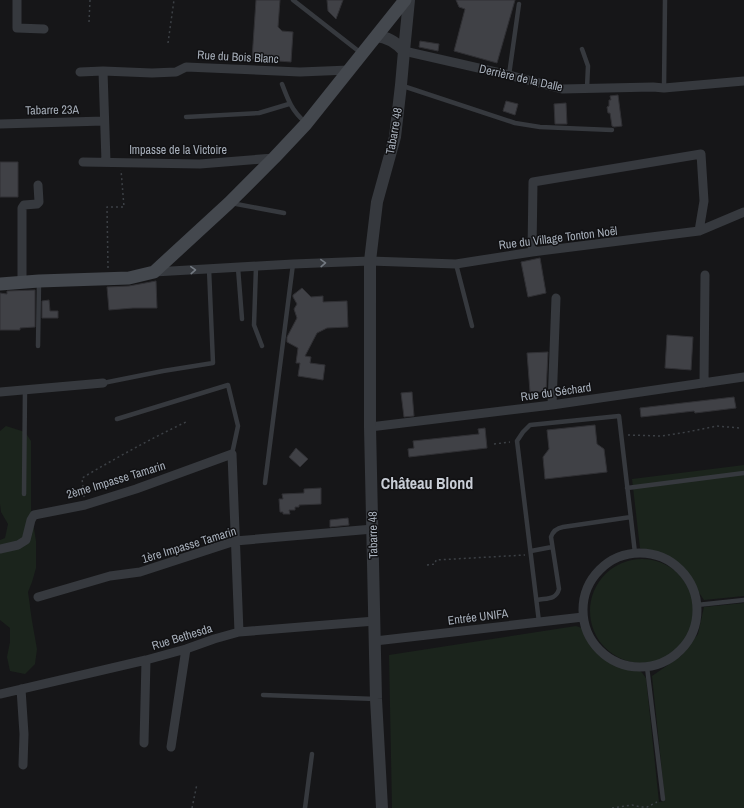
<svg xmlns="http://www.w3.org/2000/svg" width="744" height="808" font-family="'Archivo Narrow',sans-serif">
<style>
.green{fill:#1b241c}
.building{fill:#404146;stroke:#303034}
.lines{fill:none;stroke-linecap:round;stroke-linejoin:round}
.path{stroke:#3c4045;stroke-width:1.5;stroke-dasharray:2 3;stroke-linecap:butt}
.service{stroke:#36393e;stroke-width:4.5}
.minor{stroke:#36393e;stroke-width:9}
.tertiary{stroke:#36393e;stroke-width:12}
.secondary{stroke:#44484e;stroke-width:13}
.oneway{stroke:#747a82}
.labels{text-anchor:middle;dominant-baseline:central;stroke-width:3;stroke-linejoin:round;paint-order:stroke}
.street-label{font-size:12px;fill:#a7afba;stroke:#111113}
.district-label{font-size:16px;font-weight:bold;fill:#c8cdd5;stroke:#111113}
</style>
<rect width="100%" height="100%" fill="#161618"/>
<path class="green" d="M6,426L25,432L31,441V510L36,541V568L32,582L28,592L32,621L37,649L35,664L25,674L10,671L7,657L10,642V628L0,620V540L5,538L8,524L1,512L0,504V431Z
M744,465V596L704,600L688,576L668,557L640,548L632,479Z
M590 611a52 52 0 1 1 104 0a52 52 0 1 1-104 0Z
M744,603V808H392L389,655L576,626C593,631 587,638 595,649C598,654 618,666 625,667C637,670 638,666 646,678L659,802L665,801L652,676L681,656L698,634L704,607Z"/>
<path class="building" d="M256,0H280L278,27L282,31L293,32L291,62L252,59Z
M327,0H343L336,19L328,11Z
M456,0H515L497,63L454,51L465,9L459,7Z
M420,41L439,44L438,51L419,47Z
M618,95L622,126L614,127L612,126L610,113H608L607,107L609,106V100H611L610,96Z
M506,101L518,104L515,115L503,111Z
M566,103L567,124H555L554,104Z
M0,162H18V197H0Z
M540,258L546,293L528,297L521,262Z
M156,281L157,308H133L109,310L107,287L129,286Z
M302,288L311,297L323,296V302L347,301L348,327L327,328L317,333L305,356L311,357L310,363L325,365L323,380L298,376L300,363H296L298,348L287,342V337L297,318L294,309L297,304L293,297V295Z
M35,290V327L20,328V330H0V293L7,294V291Z
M49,300L50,311H58V318H42V301Z
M667,335L693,337L691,370L665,368Z
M548,352L546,392H530L527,353Z
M412,392L414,416L404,417L401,393Z
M734,397L736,408L695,413L694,411L641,417L640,408Z
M595,425L597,444L604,449L607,472L545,479L543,457L549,449L547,430Z
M485,428L487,448L409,457L408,449L414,448L413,441L479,434L478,429Z
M296,448L308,459L300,467L289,457Z
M321,488V504L299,505V507H295V510H289L290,514H283V512H280L279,499H283L282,494L304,493V489Z
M348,518L349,525L330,527V520Z"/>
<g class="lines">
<path class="path" d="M89,22L90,0
M168,43L174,0
M108,268L107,207H124L121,170
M628,435L662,436L687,432L717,426L739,428
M494,444L510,442
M84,497L82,478C116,458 150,439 186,422
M427,565L435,564L436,560L525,555
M192,808L197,784
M612,808L632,805L641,807H647L657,802"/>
<path class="service" d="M293,0L361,53
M582,49L588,66L587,88
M509,75L519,4
M282,84C288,100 292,111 305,122
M403,86L515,123L540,127L612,130
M664,88L665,0
M186,117L259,113L289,104
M231,203L284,213
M456,264L472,326
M256,267L254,325L262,346
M238,268L242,319
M38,346L39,283
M103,383L163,371L213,363L209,269
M117,419L228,385L238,426L232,454
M265,483L293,264
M627,488L744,473
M24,494L25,389
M531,551L552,547
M537,600C547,598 556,600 559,589L551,537C553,531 557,528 563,527L631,517
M697,605L744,600
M539,622L517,441L523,432L530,425L619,416L635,553
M647,667L663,799
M263,695L376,699
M305,808L312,754"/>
<path class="minor" d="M17,0V28L44,29
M404,51L509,75L562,89L653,87L664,88L744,81
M103,71L106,162
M80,72L103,71L152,73L176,72L186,67L300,72L349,70
M0,124L104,121
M83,162L200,164L274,158
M532,252L533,182L701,154L704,201L699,231
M154,272L293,264L370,261L456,264L532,252L699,231L744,212
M22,282V208L24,205L37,204L39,202L38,185
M704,383L705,275
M0,392L103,383
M552,405L556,298
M370,427L552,405L744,377
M0,549L18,545L26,540L31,520L34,515L85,505L136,489L232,454L239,632
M583 610a57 57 0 1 1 114 0a57 57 0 1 1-114 0Z
M38,597L110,576L140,572L235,541L373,529
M375,641L583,617
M21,689L24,734L23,765
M0,694L146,660L186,649L214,639L239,632L375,621
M144,743L146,660
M171,747L186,649"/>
<path class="tertiary" d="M376,36C388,37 396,42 404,51
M382,808L376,699L370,427V261L377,202L395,137L401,85L404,51L409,0"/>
<path class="secondary" d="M0,284L39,281L129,278L154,272L229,203L274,158L306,124L405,0"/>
</g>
<defs><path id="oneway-chevron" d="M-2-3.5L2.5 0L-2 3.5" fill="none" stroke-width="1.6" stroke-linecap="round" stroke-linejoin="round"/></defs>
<g class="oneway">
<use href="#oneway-chevron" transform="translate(323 263) rotate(-2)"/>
<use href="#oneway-chevron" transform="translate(193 270) rotate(-3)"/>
</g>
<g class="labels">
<g class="street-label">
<text transform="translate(238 57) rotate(3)">Rue du Bois Blanc</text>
<text transform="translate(521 78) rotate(13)">Derrière de la Dalle</text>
<text transform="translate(52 110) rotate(-1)">Tabarre 23A</text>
<text transform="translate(394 131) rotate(-80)">Tabarre 48</text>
<text x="178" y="150">Impasse de la Victoire</text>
<text transform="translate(558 238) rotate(-7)">Rue du Village Tonton Noël</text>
<text transform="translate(556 392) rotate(-8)">Rue du Séchard</text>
<text transform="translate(116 480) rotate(-17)">2ème Impasse Tamarin</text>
<text transform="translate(373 535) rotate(-91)">Tabarre 48</text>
<text transform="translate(189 545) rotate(-17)">1ère Impasse Tamarin</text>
<text transform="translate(478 617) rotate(-7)">Entrée UNIFA</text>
<text transform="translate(182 637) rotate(-17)">Rue Bethesda</text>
</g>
<g class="district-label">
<text x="427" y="483">Château Blond</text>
</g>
</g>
</svg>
